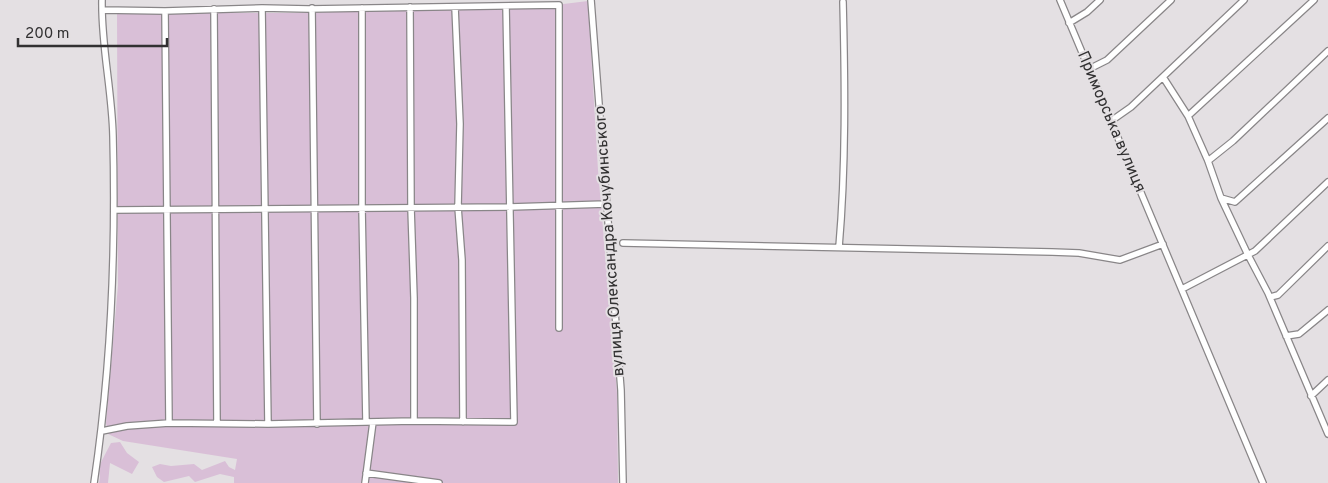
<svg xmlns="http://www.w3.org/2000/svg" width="1328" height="483" font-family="Overpass,sans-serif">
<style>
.green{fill:#d9bfd7}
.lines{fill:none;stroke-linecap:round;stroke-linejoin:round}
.minor-casing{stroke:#898688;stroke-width:8}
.minor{stroke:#fff;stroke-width:5.5}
.labels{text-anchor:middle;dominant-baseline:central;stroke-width:4;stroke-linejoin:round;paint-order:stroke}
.street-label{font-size:16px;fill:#323132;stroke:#e4e0e3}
</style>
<rect width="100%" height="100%" fill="#e4e0e3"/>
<path class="green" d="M588,1L598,170L617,393L618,483H234V477L220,474L195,482L189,476L164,482L157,477L152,467L160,464L171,466L194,464L202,470L225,461L229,467L235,470L237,459L123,441L108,434L106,423L118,285L117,13H294L539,7Z
M120,442L127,453L139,462L132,474L110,463L108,483H99L100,478L99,466L111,443Z"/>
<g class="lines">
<defs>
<path id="minor" d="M591,0L621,390L623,483
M1060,0L1263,483
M410,7L411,208L414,298V421
M455,7L460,124L458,207L462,260L463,422
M262,8L268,424
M312,8L317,424
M362,8V208L366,422
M214,9L217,423
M102,10L165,11L262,8L309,9L559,5V328
M165,11L169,423
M1069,23L1087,12L1100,0
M1089,69L1107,60L1171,0
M1163,77L1188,116L1208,161L1221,198L1235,202L1328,118
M1188,116L1314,0
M1111,121L1131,107L1244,0
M1208,161L1233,141L1328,51
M1221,198L1248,255L1268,293L1328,434
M114,210L510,207L606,204
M623,243L1052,252L1079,253L1120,260L1163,244
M839,247C846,166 845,83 843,2
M1182,289L1255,251L1328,182
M1270,297L1278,295L1328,246
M1286,336L1299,334L1328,310
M1311,396L1328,380
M102,431L127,426L169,423L268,424L414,421L514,422L506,6
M366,473L439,483
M94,483C111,368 116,252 113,136C112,90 101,45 102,0
M365,483L373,422"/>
</defs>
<use href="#minor" class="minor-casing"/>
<use href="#minor" class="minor"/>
</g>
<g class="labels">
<g class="street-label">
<text transform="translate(1111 122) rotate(67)">Приморська вулиця</text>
<text transform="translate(610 241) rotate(-94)">вулиця Олександра Кочубинського</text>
</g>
</g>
<path d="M18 38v8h149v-8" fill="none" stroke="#323132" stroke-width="2.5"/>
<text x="25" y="38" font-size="15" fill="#323132" stroke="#e4e0e3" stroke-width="4" paint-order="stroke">200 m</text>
</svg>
